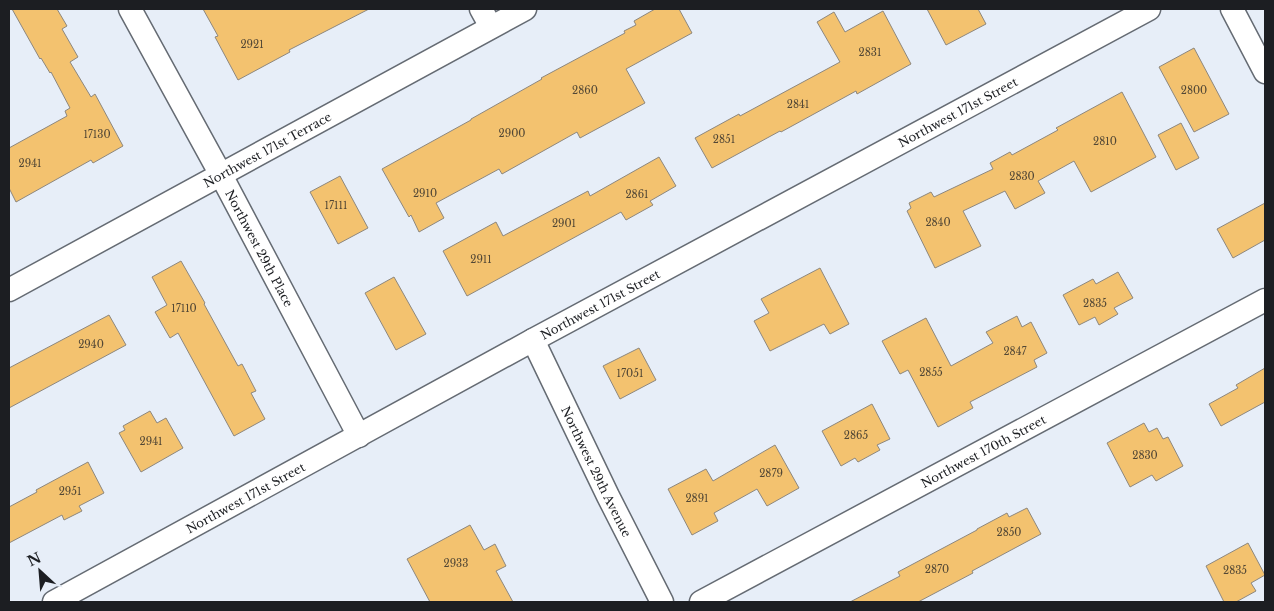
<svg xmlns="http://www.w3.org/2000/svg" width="1274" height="611" font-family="'Libre Baskerville',serif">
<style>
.building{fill:#f3c26f;stroke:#8d877e}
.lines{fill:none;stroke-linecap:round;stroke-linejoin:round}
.street-casing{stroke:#656b73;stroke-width:25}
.street{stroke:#fff;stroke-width:22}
.labels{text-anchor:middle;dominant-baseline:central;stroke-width:5;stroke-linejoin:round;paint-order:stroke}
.number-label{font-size:10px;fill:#524735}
.street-label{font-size:12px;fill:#1c1e22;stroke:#e7eef8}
</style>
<rect width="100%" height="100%" fill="#e7eef8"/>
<path class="building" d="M12,9H57L67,26L62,29L78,57L70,62L91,97L95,94L123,146L93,163L91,160L16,202L9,188V148L67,116L65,111L70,108L51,72L50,73L41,58L40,59Z
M203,9H369L289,50L290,52L238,80L215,37L218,36Z
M655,9H679L692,33L626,69L645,103L580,138L577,132L502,174L499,169L436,203L444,218L419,232L411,215L409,217L382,169L471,120V119L542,79L541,78L625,33L624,31L636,25L634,21Z
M927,9H978L986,24L946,45Z
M883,11L911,64L857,94L856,91L781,132L780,131L712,168L695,138L739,114L740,116L840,62L817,22L834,12L845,32Z
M1194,48L1229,114L1194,132L1159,67Z
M1122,92L1156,157L1091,192L1074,161L1038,181L1045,193L1015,209L1005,191L963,211L981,246L935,268L907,211L911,208L909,203L931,192L934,197L993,169L990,163L1010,152L1012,155L1058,130L1056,128Z
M1181,123L1199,158L1176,170L1158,135Z
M659,157L676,186L650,201L653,205L626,220L621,212L467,296L443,251L496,222L503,236L588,191L590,196Z
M340,176L368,228L338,244L310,192Z
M1265,203V240L1233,258L1217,229Z
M181,261L205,303L204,304L238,366L242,364L256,391L251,393L265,419L234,436L178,333L170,338L155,312L167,305L152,277Z
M820,268L849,324L830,334L824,324L770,351L754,321L769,313L761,299Z
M1118,272L1133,298L1114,308L1118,314L1099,325L1095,317L1079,325L1063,295L1093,279L1096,284Z
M394,277L426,334L396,350L365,293Z
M109,315L126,345L9,408V368Z
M1017,316L1022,327L1031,322L1047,353L1034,360L1037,367L970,402L973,408L938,427L908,370L900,374L882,341L926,318L951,366L993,343L986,332Z
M639,348L656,380L620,399L603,366Z
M1265,368V402L1221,426L1209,404L1238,388L1236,385Z
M872,404L890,439L877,445L880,450L858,462L855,458L841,466L822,431Z
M150,411L157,423L166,418L183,448L141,472L119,433L125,430L123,426Z
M1144,423L1149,432L1157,428L1163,439L1168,437L1183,466L1156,481L1152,475L1130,487L1107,443Z
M775,445L799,488L767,506L757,489L714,513L718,521L692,535L668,489L706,469L713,481Z
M88,462L104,493L79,506L82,511L64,520L62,515L9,543V507L37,492L36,490Z
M1027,508L1041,534L972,571L973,573L918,602H850L900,576L898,572L977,530V529L1007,513L1009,517Z
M470,525L484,550L495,544L506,566L496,571L513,602H430L407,559Z
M1248,543L1265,575L1251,583L1256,591L1236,602H1224L1206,566Z"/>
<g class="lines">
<defs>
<g id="street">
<path id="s1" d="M130,9L221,175L359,436"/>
<path d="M481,9L491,27"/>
<path d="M1232,9L1265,72"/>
<path id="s2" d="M9,290L525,9"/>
<path id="s3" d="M533,340L608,496L662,602"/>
<path id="s4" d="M54,602L533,340L1149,9"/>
<path id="s5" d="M701,602L1265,300"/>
</g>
</defs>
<use href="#street" class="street-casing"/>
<use href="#street" class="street"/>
</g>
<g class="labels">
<g class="number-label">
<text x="252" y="44">2921</text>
<text x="870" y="52">2831</text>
<text x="585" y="90">2860</text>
<text x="1194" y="90">2800</text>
<text x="798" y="104">2841</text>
<text x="512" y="133">2900</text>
<text x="97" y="134">17130</text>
<text x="724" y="139">2851</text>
<text x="1105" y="141">2810</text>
<text x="30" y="163">2941</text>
<text x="1022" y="176">2830</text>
<text x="425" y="193">2910</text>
<text x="637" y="194">2861</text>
<text x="336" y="205">17111</text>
<text x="938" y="222">2840</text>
<text x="564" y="223">2901</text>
<text x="481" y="259">2911</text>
<text x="1095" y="303">2835</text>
<text x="184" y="308">17110</text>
<text x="91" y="344">2940</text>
<text x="1015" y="351">2847</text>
<text x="931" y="372">2855</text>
<text x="630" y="373">17051</text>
<text x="856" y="435">2865</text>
<text x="151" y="441">2941</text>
<text x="1145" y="455">2830</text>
<text x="771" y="473">2879</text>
<text x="70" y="491">2951</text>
<text x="697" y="498">2891</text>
<text x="1009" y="532">2850</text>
<text x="456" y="563">2933</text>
<text x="937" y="569">2870</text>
<text x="1235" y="570">2835</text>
</g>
<g class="street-label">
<text stroke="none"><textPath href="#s4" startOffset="1028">Northwest 171st Street</textPath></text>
<text stroke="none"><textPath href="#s2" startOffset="294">Northwest 171st Terrace</textPath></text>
<text stroke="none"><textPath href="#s1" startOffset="272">Northwest 29th Place</textPath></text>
<text stroke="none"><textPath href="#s4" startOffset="622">Northwest 171st Street</textPath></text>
<text stroke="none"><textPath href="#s5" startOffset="320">Northwest 170th Street</textPath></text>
<text stroke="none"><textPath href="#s3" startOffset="146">Northwest 29th Avenue</textPath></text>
<text stroke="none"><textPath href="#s4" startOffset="218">Northwest 171st Street</textPath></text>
</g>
</g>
<rect width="1274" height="611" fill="none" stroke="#1c1e22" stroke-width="20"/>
<g transform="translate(40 571) rotate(334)" stroke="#e7eef8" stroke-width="4" paint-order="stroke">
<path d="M0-4L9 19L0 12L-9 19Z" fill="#1c1e22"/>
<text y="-8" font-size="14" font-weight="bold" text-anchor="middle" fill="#1c1e22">N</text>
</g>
</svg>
